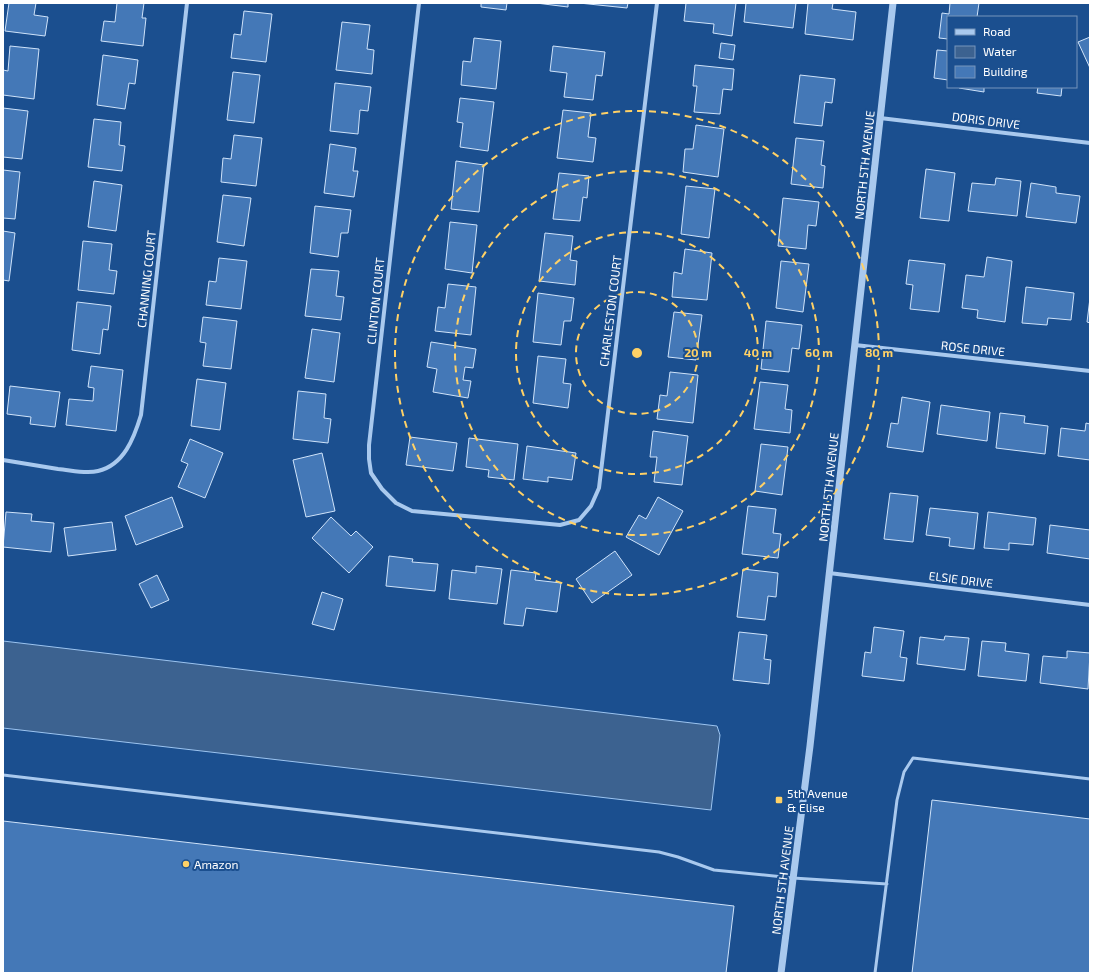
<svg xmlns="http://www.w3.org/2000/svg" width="1093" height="976" font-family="'Exo 2',sans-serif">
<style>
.water{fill:#3c6290;stroke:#9cc4f0}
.building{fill:#4478b7;stroke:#cfe3fa}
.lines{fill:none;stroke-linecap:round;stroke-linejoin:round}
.service{stroke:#a9c9ee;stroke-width:3}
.minor{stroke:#a9c9ee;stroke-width:4}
.tertiary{stroke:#a9c9ee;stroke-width:7}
.ring{fill:none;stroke:#ffd166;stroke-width:2;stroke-dasharray:7 5}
.poi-dot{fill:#ffd166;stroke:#1b4f8f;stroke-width:1.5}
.labels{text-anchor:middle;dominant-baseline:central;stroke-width:4;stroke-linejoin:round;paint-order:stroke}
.street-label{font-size:12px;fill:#fff;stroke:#1b4f8f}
.poi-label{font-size:12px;fill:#fff;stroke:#1b4f8f;text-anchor:start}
.centre{fill:#ffd166;stroke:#1b4f8f;stroke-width:2}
.ring-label{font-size:12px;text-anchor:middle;font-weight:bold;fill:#ffd166;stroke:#1b4f8f;stroke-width:4;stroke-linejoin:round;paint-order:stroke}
</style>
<rect width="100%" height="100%" fill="#1b4f8f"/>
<path class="water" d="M3,641L717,726L720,735L711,810L3,728Z"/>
<path class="building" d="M9,3H36L34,15L48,17L45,36L5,31Z
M117,3H144L142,18H146L143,46L101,41L104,21L115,22Z
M481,3H507L506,10L481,7Z
M536,3H568V7Z
M579,3H628L627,8Z
M686,3H736L732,36L713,33L714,24L684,21Z
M746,3H796L793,28L744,22Z
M808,3H833L832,9L856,12L853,40L805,34Z
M950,3H979L977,17H948V39L939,38L942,13L949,14Z
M244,11L272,14L266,62L231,58L234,34L241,35Z
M342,22L370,25L367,49L374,50L372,74L336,70Z
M1090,37V68L1078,42Z
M474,38L501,41L496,89L461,85L463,61L471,62Z
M721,43L735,45L733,60L719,58Z
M10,46L39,49L34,99L3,95V70L8,71Z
M553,46L605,52L602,76L596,75L593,100L564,97L567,73L550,71Z
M937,50L948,51V80L934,78Z
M103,55L138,60L135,84L129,83L125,109L97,105Z
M695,65L734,69L732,90L723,89L720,114L694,112L697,86H693Z
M233,72L260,75L254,123L227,120Z
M800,75L835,79L832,103L825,102L822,126L794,123Z
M335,83L371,87L368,111L360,110L358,134L330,131Z
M959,87H984V92L959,88Z
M1038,87H1062L1061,96L1037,93Z
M460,98L494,102L488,151L460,147L463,123L457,122Z
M3,108L28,111L22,159L3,157Z
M563,110L591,113L588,137L596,138L593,162L557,158Z
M94,119L121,122L119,145L125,146L122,171L88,167Z
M696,125L724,129L718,177L683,172L685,149H693Z
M234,135L262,138L256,186L221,182L223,158L231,159Z
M796,138L824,141L821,165L825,166L823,188L791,184Z
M330,144L356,148L353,171H358L354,197L324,193Z
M456,161L484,165L479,212L451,209Z
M926,169L955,173L949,221L920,218Z
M3,170L20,172L15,219L3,218Z
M559,173L589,176L587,198L583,197L580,221L553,219Z
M996,178L1021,181L1017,216L968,211L972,183L995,185Z
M94,181L122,185L116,231L88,227Z
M1031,183L1056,187V193L1080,196L1076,223L1026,217Z
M686,186L715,189L709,238L681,234Z
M223,195L251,198L244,246L217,242Z
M783,198L819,202L816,226L808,225L806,249L778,246Z
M315,206L351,210L348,233H341L338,257L310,253Z
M450,222L477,225L472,273L445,269Z
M3,231L15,233L9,281L3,280Z
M545,233L573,236L570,260L577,261L575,285L539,281Z
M83,241L112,244L109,270L117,271L114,294L78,290Z
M685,249L712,253L707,300L672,297L674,272L682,274Z
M987,257L1012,261L1005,322L977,318L978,310L962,308L966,275L984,277Z
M219,258L247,261L241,309L206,305L209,281L216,282Z
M909,260L945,264L939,312L910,309L913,285L906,284Z
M781,261L809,264L803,312L776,308Z
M311,269L339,271L336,296L344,297L341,320L305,316Z
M448,284L476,287L471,335L435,331L438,307L445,308Z
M1026,287L1074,293L1071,320L1048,318L1047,325L1022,323Z
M538,293L574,298L571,321H564L561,345L533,342Z
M1090,298V323L1087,322Z
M77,302L111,306L108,330L103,329L100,354L72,350Z
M674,312L702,315L696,360L668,357Z
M203,317L237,321L231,369L203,366L206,343L200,342Z
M766,321L802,325L799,349L792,348L789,372L761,369Z
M312,329L340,333L334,382L305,378Z
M431,342L476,349L473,368L465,367L463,380L471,381L468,398L433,392L437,369L427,367Z
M538,356L566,359L563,383L571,384L568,408L533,403Z
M91,366L123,370L116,431L66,425L69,399L93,401L94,388L88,387Z
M670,372L698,375L693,423L657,419L660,395L667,396Z
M197,379L226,383L220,430L191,426Z
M760,382L788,385L785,409L792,410L790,433L754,429Z
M10,386L60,392L55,427L30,424L31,417L7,414Z
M298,391L326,394L324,418L331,419L328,443L293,439Z
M902,397L930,402L923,452L887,447L891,423L898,424Z
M941,405L990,412L987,441L937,434Z
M1000,413L1025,416L1024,423L1048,426L1045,454L996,448Z
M1086,423L1090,424V460L1058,456L1061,428L1085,431Z
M653,431L688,436L682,485L654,482L657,457H650Z
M410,437L457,443L453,471L406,465Z
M469,438L518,444L514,480L488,477L489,470L466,467Z
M190,439L223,453L205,498L178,487L188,464L181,461Z
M761,444L788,447L782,495L755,491Z
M527,446L576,453L572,480L548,477V482L523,479Z
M322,453L335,511L306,517L293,460Z
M890,493L918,496L913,542L884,539Z
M172,497L183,527L136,545L125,516Z
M658,497L683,511L659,555L626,537L639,515L646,519Z
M748,506L776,509L773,533L781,534L778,558L742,554Z
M930,508L978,513L974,549L949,546L950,538L926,535Z
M6,512L32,514L31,521L54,523L51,552L3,547Z
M988,512L1036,518L1033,545L1009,543V550L984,548Z
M331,517L351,536L356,531L373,547L349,573L312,538Z
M112,522L116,550L68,556L64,528Z
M1050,525L1090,530V559L1047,553Z
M615,551L632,575L592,603L576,579Z
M389,556L413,559L412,562L438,564L435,591L386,586Z
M476,566L502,569L497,604L449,599L452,570L476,573Z
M743,569L778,573L776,597L768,596L765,620L737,617Z
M511,570L536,573L535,580L561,583L557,612L526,608L523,626L504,624Z
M157,575L169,600L151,608L139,584Z
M322,592L343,599L334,630L312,624Z
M874,627L904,631L900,657L907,658L904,681L862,676L865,652L871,653Z
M739,632L767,635L764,659L771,660L769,684L733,680Z
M945,636L969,638L965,670L917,664L920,637L944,640Z
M982,641L1006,643L1005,651L1029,654L1026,681L978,676Z
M1067,651L1090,653L1088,689L1040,683L1043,656L1067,658Z
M932,800L1090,819V973H912Z
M3,821L734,906L726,973H3Z"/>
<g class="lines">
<path class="service" d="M3,775L659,852L678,857L714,870L793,878L887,884
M875,973L897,800L904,772L913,758L1090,779"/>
<path class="minor" d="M419,3L369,445V459L371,473L382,489L396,503L412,511L560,525L579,520L591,506L599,488L657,3
M880,118L1090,143
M855,345L1090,371
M3,460C21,463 40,466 58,469C71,470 85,474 98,471C124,465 134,438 141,415L187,3
M829,573L1090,605"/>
<path class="tertiary" d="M781,973L810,746L893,3"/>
</g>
<g class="ring">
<circle cx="637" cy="353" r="61"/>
<circle cx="637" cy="353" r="121"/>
<circle cx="637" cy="353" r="182"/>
<circle cx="637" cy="353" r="242"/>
</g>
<g class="poi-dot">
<rect x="775" y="796" width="8" height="8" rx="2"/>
<circle cx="186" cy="864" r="4"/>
</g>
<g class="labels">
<g class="street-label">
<text transform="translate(986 120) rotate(7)">DORIS DRIVE</text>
<text transform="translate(864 165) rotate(-84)">NORTH 5TH AVENUE</text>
<text transform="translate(146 279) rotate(-84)">CHANNING COURT</text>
<text transform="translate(375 301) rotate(-84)">CLINTON COURT</text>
<text transform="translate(610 311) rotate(-83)">CHARLESTON COURT</text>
<text transform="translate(973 348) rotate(6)">ROSE DRIVE</text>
<text transform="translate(828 487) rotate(-84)">NORTH 5TH AVENUE</text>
<text transform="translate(961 579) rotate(7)">ELSIE DRIVE</text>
<text transform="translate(782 880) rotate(-83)">NORTH 5TH AVENUE</text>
</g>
<g class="poi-label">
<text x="787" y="793">5th Avenue<tspan x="787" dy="14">&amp; Elise</tspan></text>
<text x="194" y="864">Amazon</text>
</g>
</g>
<circle cx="637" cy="353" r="6" class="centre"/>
<g class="ring-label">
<text x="698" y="357">20 m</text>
<text x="758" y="357">40 m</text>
<text x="819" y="357">60 m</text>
<text x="879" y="357">80 m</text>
</g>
<rect width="1093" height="976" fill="none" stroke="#ffffff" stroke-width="8"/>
<rect x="947" y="16" width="130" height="72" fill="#1b4f8f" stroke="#7695bc"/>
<rect x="955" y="29" width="20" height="6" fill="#a9c9ee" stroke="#7695bc"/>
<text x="983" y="36" font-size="12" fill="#ffffff">Road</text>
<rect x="955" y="46" width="20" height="12" fill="#3c6290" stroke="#7695bc"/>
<text x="983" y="56" font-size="12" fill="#ffffff">Water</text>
<rect x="955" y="66" width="20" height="12" fill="#4478b7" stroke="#7695bc"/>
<text x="983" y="76" font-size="12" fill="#ffffff">Building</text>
</svg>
